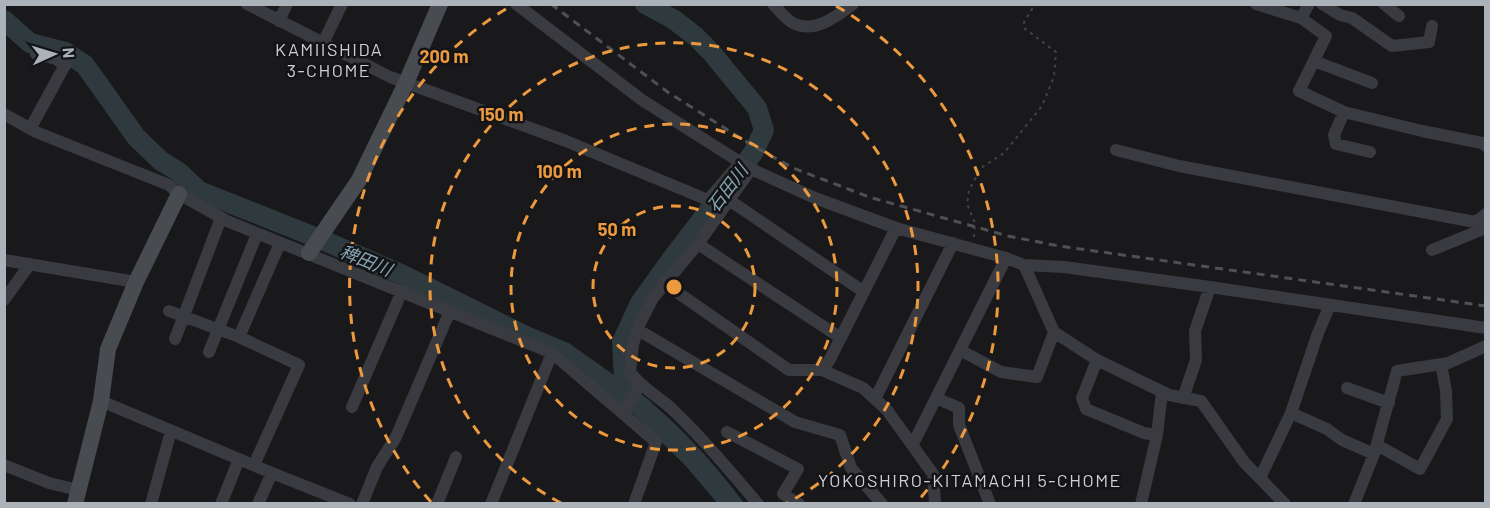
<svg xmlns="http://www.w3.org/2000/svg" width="1490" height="508" font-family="Barlow,'Noto Sans JP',sans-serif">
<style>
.water{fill:#2f3a3f}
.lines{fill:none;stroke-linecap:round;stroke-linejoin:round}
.river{stroke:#2f3a3f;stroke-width:20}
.path{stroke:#404347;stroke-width:2;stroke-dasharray:3 4.5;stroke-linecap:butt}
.street{stroke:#3a3b40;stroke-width:12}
.secondary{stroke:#484b50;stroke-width:16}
.rail{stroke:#4d5054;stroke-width:3;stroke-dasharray:8 6;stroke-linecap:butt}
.ring{fill:none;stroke:#ed993e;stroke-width:3;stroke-dasharray:10 8}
.labels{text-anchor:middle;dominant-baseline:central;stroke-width:5;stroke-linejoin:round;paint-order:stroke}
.neighbourhood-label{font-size:18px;letter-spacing:1.5px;fill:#ccd0d6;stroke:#141416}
.water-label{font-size:18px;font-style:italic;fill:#84a4b3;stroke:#141416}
.centre{fill:#ed993e;stroke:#141416;stroke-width:3}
.ring-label{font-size:18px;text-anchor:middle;font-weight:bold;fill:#ed993e;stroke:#141416;stroke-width:5;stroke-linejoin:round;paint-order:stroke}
</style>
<rect width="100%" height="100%" fill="#19191b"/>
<path class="water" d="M632,387C675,420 712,460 744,503H717L685,465L623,404L621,397L625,388Z"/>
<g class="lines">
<path class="river" d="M4,20L30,43L65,52L85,65L136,137L161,161L179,172L199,191L320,239L403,275L528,337L564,352L643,408
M632,399L624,379L622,342L640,303L673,257L753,153L764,130L757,108L711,52L695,36L673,19L645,4"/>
<path class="path" d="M974,237L975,223L967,204L969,190L981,168L1004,153L1042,106L1054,77L1056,52L1024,28V22L1035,4"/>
<path class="street" d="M247,4L390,77L566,141L708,200L740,163
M516,4L642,100L751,169L815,198L896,228L1006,258L1024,265L1064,267L1210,287L1486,328
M773,4C779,10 787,21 795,24C816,33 837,16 853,4
M1256,4L1301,18L1326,36L1299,91L1344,112L1422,131L1482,143L1486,146
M1322,4L1340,15L1352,18L1392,46L1429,42L1432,26
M1384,4L1399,16
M1301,18L1309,4
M279,21L287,4
M323,43L342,4
M1314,61L1372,83
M1344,112L1334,135L1336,144L1370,152
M4,114L36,132L169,185L179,194L227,221L552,353L656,442L634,504
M30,129L65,65L56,59L36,54
M1116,150L1179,166L1475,222L1486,214
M751,169L698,244L653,298L641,321L633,344L630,372C642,389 660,397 674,411C704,440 731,472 758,504
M729,200L864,292
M698,244L841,338
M1432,250L1481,230L1486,225
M4,260L136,282
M1024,265L1054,332L1097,360L1169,395L1201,401L1244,462L1285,504
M664,283L789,370H822L863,388L887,410L933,474L935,504
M4,300L30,264
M169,311L239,337
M638,330L795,422L840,435L851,468L882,504
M175,339L221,218
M960,350L1001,372L1037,377L1054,332
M209,352L257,234
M1097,360L1082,398L1086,409L1144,433L1157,435
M822,370L829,361L896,228
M1347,388L1389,403
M936,398L959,408V425L990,504
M1183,398L1196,360L1195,331L1210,287
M875,399L953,243
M101,401L272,473L350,504
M352,407L402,291
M1291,413L1327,429L1342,440L1374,454
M624,414L639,385
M727,432L798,469L783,494L799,504
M913,444L1006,258
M1377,445L1420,469L1447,419L1446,391L1441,364
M4,465L49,483L78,490
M254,465L299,365L239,337L280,243
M1260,478L1291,413L1318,333L1330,305
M151,504L171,431
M221,504L239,459
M258,504L272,473
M362,504L377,467L396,437L450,311
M437,504L456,457
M491,504L552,353
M1141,504L1157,435L1162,392
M1354,504L1374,454L1397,371L1448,363L1486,346"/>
<path class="secondary" d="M309,253L359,180L406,83L440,4
M75,504L101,401L108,349L136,282L179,194"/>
<path class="rail" d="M551,4L669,93L750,144L793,168L869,197L1008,236L1059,246L1486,306"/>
</g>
<g class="ring">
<circle cx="674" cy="287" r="81"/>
<circle cx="674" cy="287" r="163"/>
<path d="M561 503A244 244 0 1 1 787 503"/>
<path d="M431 502A325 325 0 0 1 511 6M836 6A325 325 0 0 1 917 502"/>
</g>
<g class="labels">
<g class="neighbourhood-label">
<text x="329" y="49">KAMIISHIDA<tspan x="329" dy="21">3-CHOME</tspan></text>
<text x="970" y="480">YOKOSHIRO-KITAMACHI 5-CHOME</text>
</g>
<g class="water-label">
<text transform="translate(727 188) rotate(-53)">石田川</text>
<text transform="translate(366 260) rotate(22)">稗田川</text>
</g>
</g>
<circle cx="674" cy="287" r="9" class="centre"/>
<g class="ring-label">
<text x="444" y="63">200 m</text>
<text x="501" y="121">150 m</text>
<text x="559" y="178">100 m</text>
<text x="617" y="236">50 m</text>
</g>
<rect width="1490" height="508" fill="none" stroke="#abb2ba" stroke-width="12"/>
<g transform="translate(54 54) rotate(86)" stroke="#141416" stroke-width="4.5" paint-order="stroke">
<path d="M0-4.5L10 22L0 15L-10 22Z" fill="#abb2ba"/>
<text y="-9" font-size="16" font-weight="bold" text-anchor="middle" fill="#abb2ba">N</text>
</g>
</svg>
